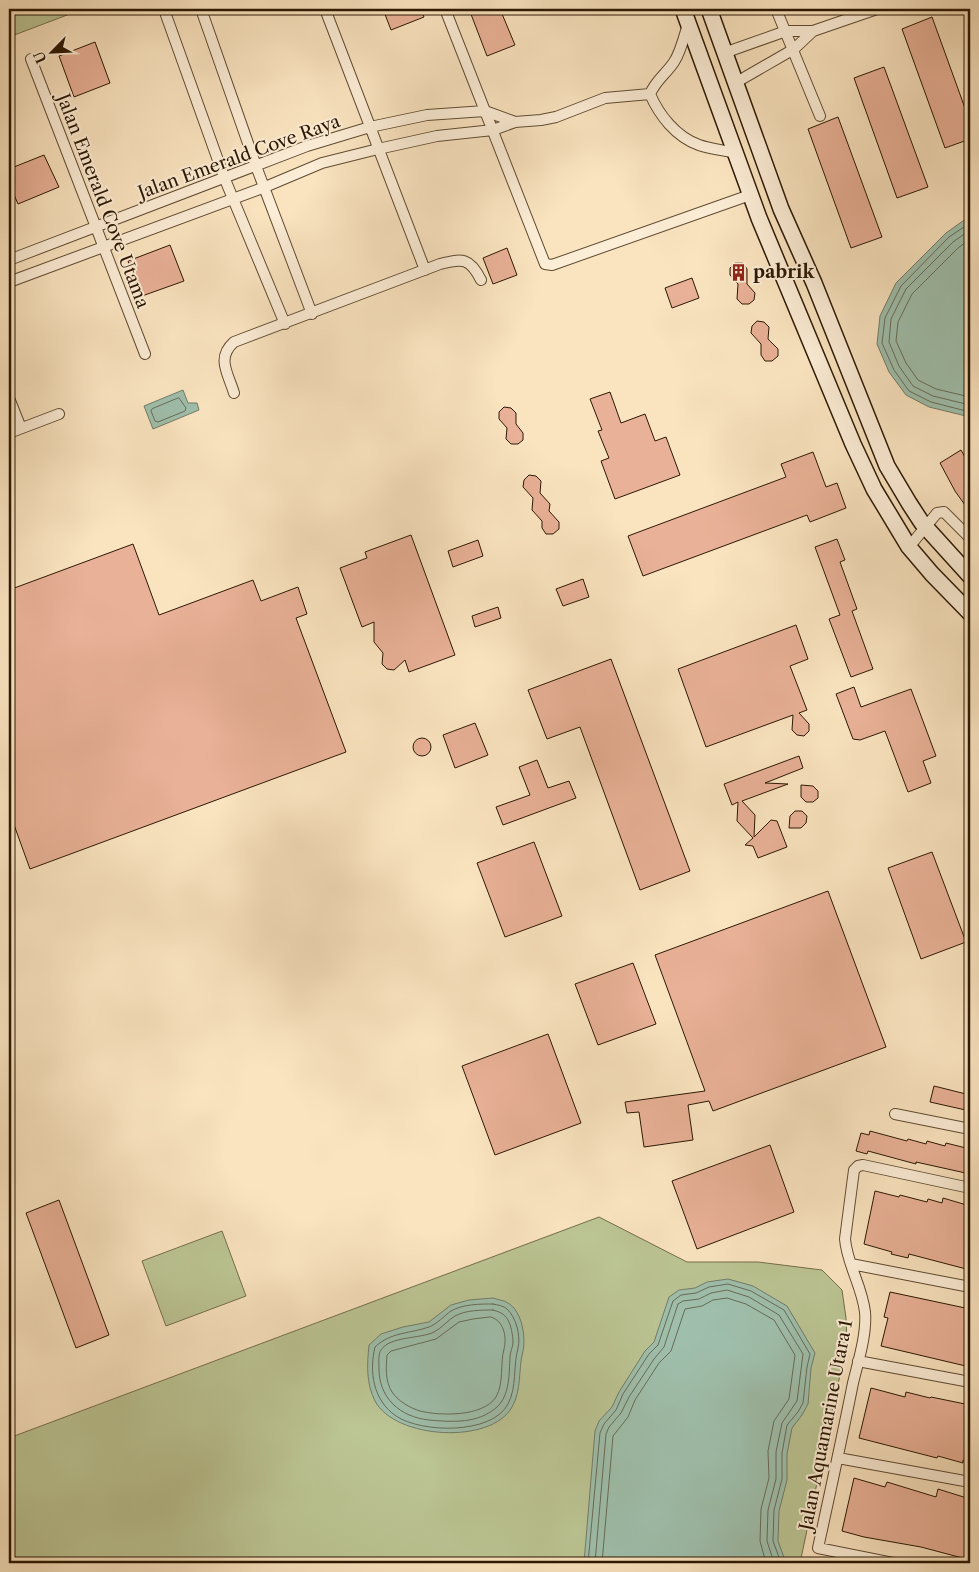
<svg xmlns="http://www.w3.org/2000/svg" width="979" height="1572" font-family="'Libre Caslon Text',serif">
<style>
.green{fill:#bcc594;stroke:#746e4b}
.water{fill:#9fbfac;stroke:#717c68}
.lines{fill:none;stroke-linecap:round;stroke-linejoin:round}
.shore{stroke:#666c57;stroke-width:1}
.building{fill:#e9b197;stroke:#2c1802}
.minor-casing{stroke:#604b32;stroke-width:12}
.secondary-casing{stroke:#2c1802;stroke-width:18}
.minor{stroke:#fcedd6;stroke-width:10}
.secondary{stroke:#fcedd6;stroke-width:15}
.labels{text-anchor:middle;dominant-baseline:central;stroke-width:4;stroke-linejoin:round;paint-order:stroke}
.street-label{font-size:18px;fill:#2c1802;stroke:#fcedd6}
.poi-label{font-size:18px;font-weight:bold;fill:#2c1802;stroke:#fcedd6;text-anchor:start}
</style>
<rect width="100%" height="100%" fill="#fae4c0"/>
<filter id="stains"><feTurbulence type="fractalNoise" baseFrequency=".004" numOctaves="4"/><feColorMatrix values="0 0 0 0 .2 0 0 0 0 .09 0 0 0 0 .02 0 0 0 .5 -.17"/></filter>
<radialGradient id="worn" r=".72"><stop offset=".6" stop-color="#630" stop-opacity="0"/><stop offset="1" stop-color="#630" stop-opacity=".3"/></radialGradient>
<path class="green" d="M9,9H83L9,37Z
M599,1217L687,1262H758L822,1270L842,1290L846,1318L847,1342L800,1563H9V1438Z
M222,1231L246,1296L166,1326L142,1261Z"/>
<path class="water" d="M970,216V417L929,407L906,395L889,372L877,344L880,316L896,283L946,233Z
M183,390L188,403H197L199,410L153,429L144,406Z
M728,1279L753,1286L787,1306L815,1353L811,1368L808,1404L802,1415L792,1428L787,1454V1480L779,1511L778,1541L786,1563H584L595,1431L599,1421L612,1407L619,1392L645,1351L654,1342L669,1297L679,1290L695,1288L707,1282Z
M493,1298C498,1300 504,1300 508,1303C522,1311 526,1337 523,1351C518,1369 522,1390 512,1407C491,1445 395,1439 375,1401C366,1383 367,1365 369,1345L381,1334L403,1327L429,1322L451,1305L469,1300Z"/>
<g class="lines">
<path class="shore" d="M970,223L949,237L901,286L885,318L882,343L894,370L909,391L931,402L970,412
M970,230L953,242L906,289L891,319L889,342L899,366L913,386L933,396L970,405
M970,239L958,248L912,294L898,322L896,341L906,363L918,380L936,389L970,397
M179,398L186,408L185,411L158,422L155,421L151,411L152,409Z
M493,1304C498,1305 504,1306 507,1309C516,1317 521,1336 518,1348C513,1366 517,1387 508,1404C492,1435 421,1433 396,1416C373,1400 369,1372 375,1347C391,1332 408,1334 429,1327C437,1324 444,1316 451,1311C463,1304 480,1304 493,1304Z
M493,1310C499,1312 504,1313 508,1320C511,1325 513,1336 513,1342C513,1347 510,1352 510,1357C509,1373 510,1395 497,1407C478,1424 452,1422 429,1420C400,1417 379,1398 379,1369C379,1363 378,1354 381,1350C390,1336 420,1339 434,1332C442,1328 448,1320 455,1316C466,1310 481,1310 493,1310Z
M491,1317C504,1321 507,1337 504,1349C500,1364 504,1383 496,1397C483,1417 440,1416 420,1411C410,1408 398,1401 392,1392C385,1381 386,1367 387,1355L391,1351L436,1339L459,1322L473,1319Z
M588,1563L600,1433L604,1424L616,1410L623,1394L649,1354L658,1345L673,1301L681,1295L696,1293L709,1287L728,1284L751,1291L784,1310L810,1354L807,1367L803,1403L798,1412L787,1425L782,1453V1479L774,1510L773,1541L781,1563
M595,1563L606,1434L609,1427L621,1413L629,1397L654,1359L664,1347L678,1304L683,1301L699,1299L711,1293L727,1290L749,1297L779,1315L803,1354L797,1401L782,1423L776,1452V1479L768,1510L767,1541L774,1563
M602,1563L613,1436L628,1417L635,1400L659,1363L671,1351L685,1309L702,1306L713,1300L727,1298L746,1304L774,1320L795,1355L789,1399L774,1421L768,1451L769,1478L761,1509L760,1541L766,1563"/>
</g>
<path class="building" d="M383,9H421L424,17L391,30Z
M469,9H500L515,45L487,56Z
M932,17L970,122V139L945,148L902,29Z
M95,42L110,83L74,97L59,56Z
M884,67L928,187L897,198L854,78Z
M838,117L882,237L851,248L808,129Z
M44,155L59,187L18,204L9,183V169Z
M170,245L184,281L142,296L128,261Z
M507,248L517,275L493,284L483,258Z
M735,263H743L747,269V284L755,293L754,300L749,304H742L737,299L738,284L730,275V268Z
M692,278L699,298L672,308L665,288Z
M757,321L764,322L769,327L768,339L778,349V356L772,361H765L761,355V344L751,333L752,326Z
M610,392L621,423L645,414L655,441L666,437L680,475L615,499L601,461L609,458L598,431L602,430L590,399Z
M504,407L511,408L516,413V424L523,433V440L518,444H511L506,439L507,428L499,419V412Z
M961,450L970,466V512L955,491L940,463Z
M813,452L826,487L837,483L846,508L810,522L807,515L643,576L628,536L786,477L781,464Z
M529,475L536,476L541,481L540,493L550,504L549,511L559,522V529L553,534H546L542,528V521L532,510L533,498L523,487L524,480Z
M411,535L455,655L409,672L405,660L394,670L387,669L382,664L383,653L374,642V622L362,627L340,568L367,558L365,552Z
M837,539L845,560L840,562L857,609L852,611L873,669L851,677L829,619L840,615L815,547Z
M478,540L483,556L453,567L448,551Z
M133,544L159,615L253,580L261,601L298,587L307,614L296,618L346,752L30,869L9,811V590Z
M583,579L589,597L563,606L556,589Z
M498,607L501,618L475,627L472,616Z
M796,625L808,659L790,666L807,710L799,713L809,724V731L804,736L797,735L792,730L793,715L706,747L678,669Z
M611,659L690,871L640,890L580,727L547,739L528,690Z
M854,687L861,707L911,689L936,756L923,761L931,783L908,792L885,731L860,740L853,739L836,694Z
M475,723L488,755L455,768L443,735Z
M413 747a9 9 0 1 1 18 0a9 9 0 1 1-18 0Z
M799,756L803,768L765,783L788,784L742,801L755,815L754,837L771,820L777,821L787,847L758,858L753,846L745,845L753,838L737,821L738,802L732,805L724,784Z
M537,760L548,788L569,781L576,798L503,825L496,807L530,795L519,767Z
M801,785L813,786L818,791V798L813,802H806L801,797Z
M795,811H802L807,816L806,823L801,828H789L790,816Z
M534,842L562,916L505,937L477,863Z
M932,852L966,942L921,959L888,868Z
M828,891L886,1047L713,1111L709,1101L688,1105L693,1140L644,1147L639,1112L627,1113L625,1102L705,1091L655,955Z
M633,963L656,1024L598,1045L575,984Z
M548,1034L581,1123L495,1155L462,1066Z
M934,1086L970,1095V1111L930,1102Z
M870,1131L907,1141L908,1139L926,1144L927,1141L945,1146L946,1143L970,1149V1174L916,1162V1164L868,1151L867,1154L856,1151L861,1133L869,1135Z
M770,1145L794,1212L697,1249L672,1181Z
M875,1191L899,1197L900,1195L927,1202L928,1199L942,1203L943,1198L970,1206V1270L909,1254L908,1258L891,1254L892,1252L864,1244Z
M59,1200L109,1335L76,1348L26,1213Z
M890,1292L970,1309V1367L881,1346L888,1318L884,1317Z
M871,1388L905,1397L906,1392L930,1398L931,1397L970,1405V1462L963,1460V1463L938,1456L937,1458L859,1438Z
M854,1478L885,1487L887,1482L936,1497L938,1489L970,1499V1560L921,1547L864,1537L842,1531Z"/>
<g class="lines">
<defs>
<path id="minor" d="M172,9L167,11L166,15L224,177L285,324
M201,9L256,166L312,314
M325,9L425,270
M445,9L545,264L552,265L750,195
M776,9L820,116
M688,24C684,37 681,51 674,62C666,74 656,80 650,94C659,115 676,137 699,145C710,149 723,150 734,153
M724,53L786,31H813L877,9
M31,59L145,354
M735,83L794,49L813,31
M9,260L307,146L370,127L427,115L485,111L515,122
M9,282L265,187L322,163L378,149L437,136L493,130L515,122L541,120L556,117L605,98L650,94
M234,393C228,373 216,358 234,342L440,264C463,258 470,258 481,280
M9,398L21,428
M9,433L59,414
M909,547L937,513L944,512L970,538
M895,1114L970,1129
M851,1264L970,1287
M858,1361L970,1382
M838,1458L970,1482
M893,1563L818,1548C830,1493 842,1438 853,1383C858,1362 867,1334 865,1312C862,1286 847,1264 845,1239L854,1170L858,1166L863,1165L970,1188"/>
<path id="secondary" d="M683,9L759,218L853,444L874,489L909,547L932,574L970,613
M709,9L781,209L814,283L887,466L909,503L922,523L970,576"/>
</defs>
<use href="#minor" class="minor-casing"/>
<use href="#secondary" class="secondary-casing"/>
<use href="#minor" class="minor"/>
<use href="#secondary" class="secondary"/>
</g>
<defs>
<symbol id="building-bare" viewBox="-9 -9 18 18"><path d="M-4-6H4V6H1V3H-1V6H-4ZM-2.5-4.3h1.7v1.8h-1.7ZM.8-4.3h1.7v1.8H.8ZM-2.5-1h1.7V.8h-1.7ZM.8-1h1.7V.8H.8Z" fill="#8f2418" stroke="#fcedd6" stroke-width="2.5" paint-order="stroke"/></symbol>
</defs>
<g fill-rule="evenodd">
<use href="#building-bare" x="726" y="260" width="25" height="25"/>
</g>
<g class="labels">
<g class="street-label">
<text transform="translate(239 157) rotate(-20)">Jalan Emerald Cove Raya</text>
<text transform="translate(103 201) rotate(69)">Jalan Emerald Cove Utama</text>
<text transform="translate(826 1425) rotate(-79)">Jalan Aquamarine Utara 1</text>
</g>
<g class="poi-label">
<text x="753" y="272">pabrik</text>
</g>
</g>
<rect width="979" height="1572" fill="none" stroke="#fae4c0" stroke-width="30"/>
<rect x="10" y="10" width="959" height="1552" fill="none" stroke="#2c1802" stroke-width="2.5"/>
<rect x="15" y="15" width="949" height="1542" fill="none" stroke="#2c1802"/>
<g transform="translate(52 52) rotate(246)" stroke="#fcedd6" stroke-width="4" paint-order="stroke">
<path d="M0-4L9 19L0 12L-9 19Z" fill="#2c1802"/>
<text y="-8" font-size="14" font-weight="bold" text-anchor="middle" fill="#2c1802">U</text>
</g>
<rect width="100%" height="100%" filter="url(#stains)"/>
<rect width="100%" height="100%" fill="url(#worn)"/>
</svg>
